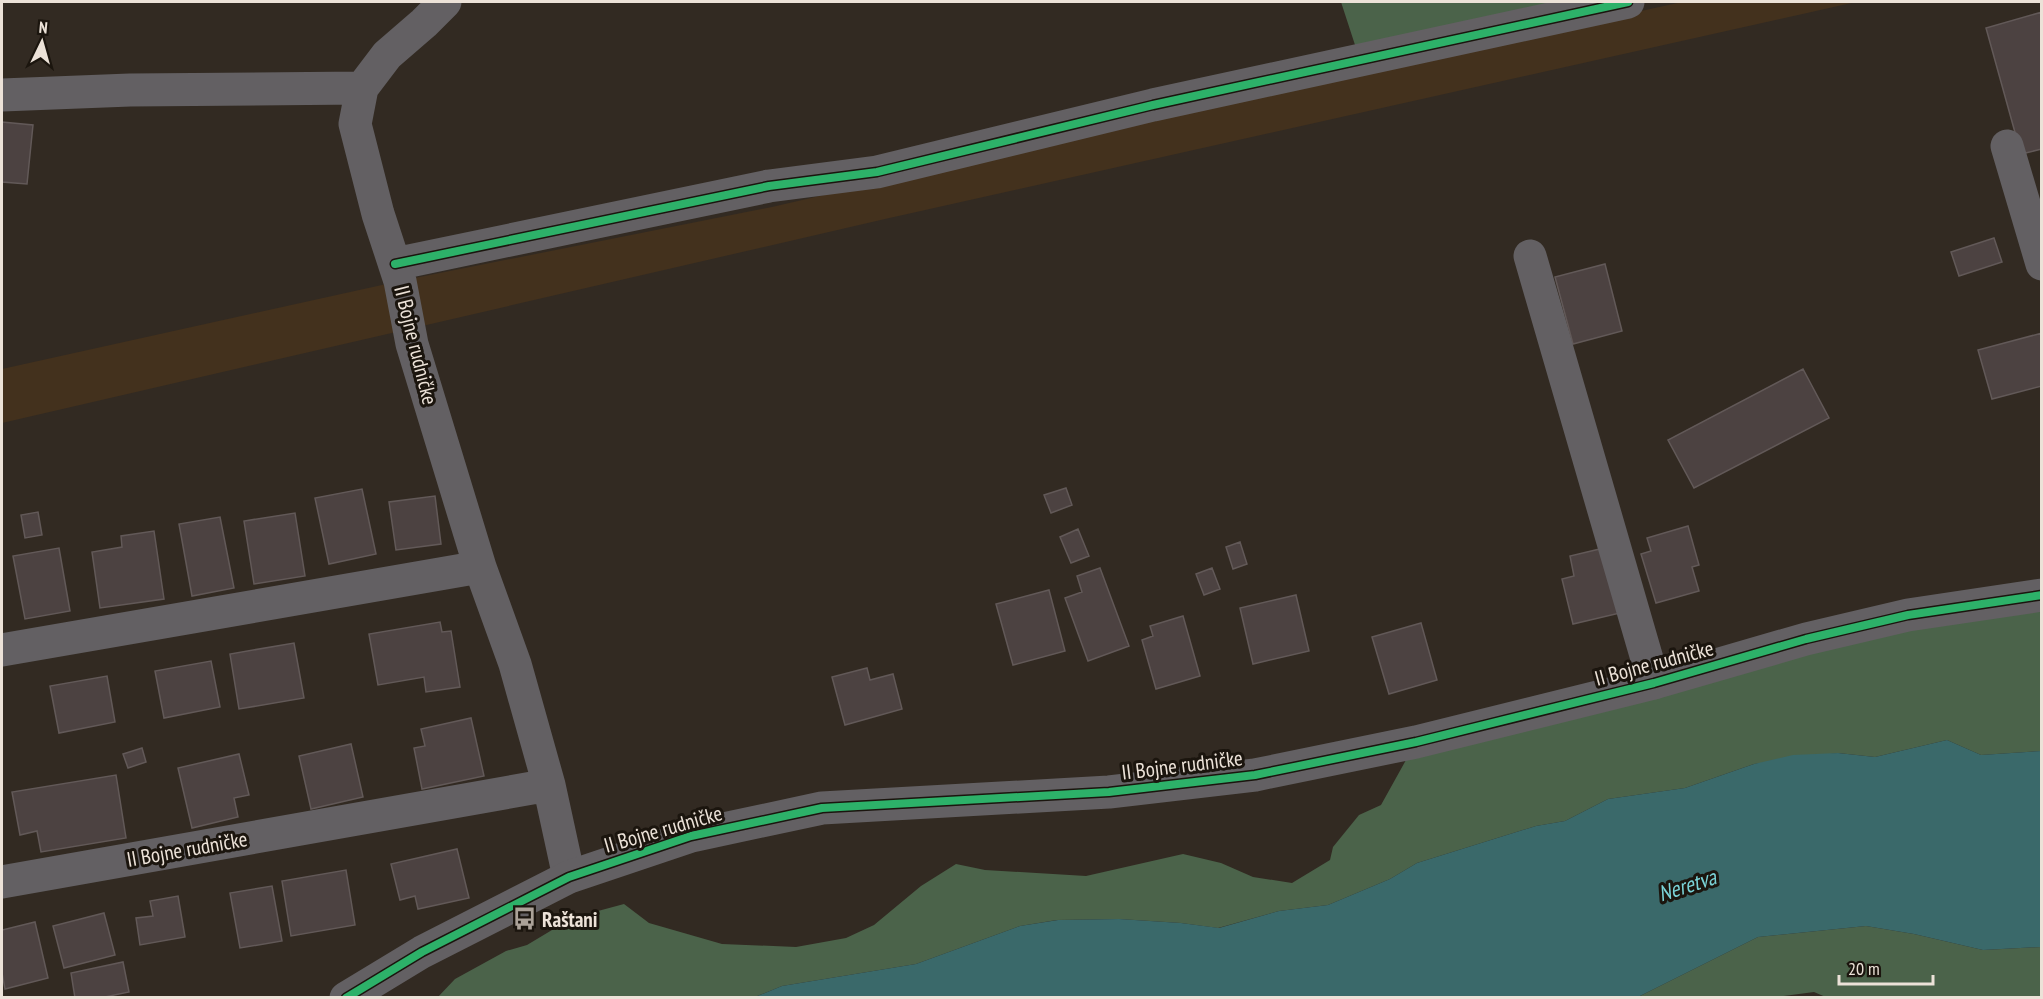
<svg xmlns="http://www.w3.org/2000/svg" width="2043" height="999" font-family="'PT Sans Narrow',sans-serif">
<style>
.built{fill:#43311d}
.forest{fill:#4b634a}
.water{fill:#3a696a}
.building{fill:#4c4241;stroke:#625958;stroke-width:1.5}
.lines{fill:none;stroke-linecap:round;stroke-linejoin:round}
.minor{stroke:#636063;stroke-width:33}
.tertiary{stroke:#636063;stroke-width:33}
.cycleway-casing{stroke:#1b150e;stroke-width:11}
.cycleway{stroke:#2db169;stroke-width:8}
.labels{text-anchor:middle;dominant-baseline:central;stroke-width:6;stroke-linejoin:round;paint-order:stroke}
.street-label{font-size:21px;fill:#ece2d8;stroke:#1b150e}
.poi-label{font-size:21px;font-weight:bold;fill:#ece2d8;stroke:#1b150e;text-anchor:start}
.water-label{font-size:22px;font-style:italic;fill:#7ad3d7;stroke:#1b150e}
</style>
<rect width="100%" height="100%" fill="#322a22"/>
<path class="built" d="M1682,2H1856L885,219L2,423V369L400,281L772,207L1212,105Z"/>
<path class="forest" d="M1341,2H1588L1356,48Z
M2041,595V751L1981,755L1947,740L1875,757L1838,753L1754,764L1685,788L1608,799L1565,821L1536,826L1417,863L1390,879L1328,905L1279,911L1218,928L1181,923L1119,919L1057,920L1020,926L916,964L782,986L755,997L437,998L455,979L506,951L527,945L572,918L624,904L649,923L722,944L796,947L846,938L874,925L921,886L956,864L985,870L1086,876L1183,854L1221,863L1253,877L1292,883L1330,860L1333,847L1359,815L1381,805L1416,742Z
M1866,926L1914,934L1983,950L2041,947V997L1828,998L1814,992L1768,998H1636L1758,937Z"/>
<path class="water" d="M1947,740L1981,755L2041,751V947L1983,950L1914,934L1866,926L1758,937L1636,998L755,997L782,986L916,964L1020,926L1058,920L1119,919L1181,923L1219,928L1279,911L1328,905L1390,879L1417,863L1536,826L1565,821L1608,799L1685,788L1754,764L1793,755L1838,753L1875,757Z"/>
<path class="building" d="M2042,12V149L2021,154L1986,28Z
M2,122L33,125L27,184L2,182Z
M1994,238L2002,262L1959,276L1951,252Z
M1605,264L1622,331L1573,344L1555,277Z
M2042,333V386L1992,399L1978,350Z
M1803,369L1829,418L1694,488L1668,440Z
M1066,488L1072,505L1051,513L1044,495Z
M362,489L376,554L329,564L315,498Z
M435,496L441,544L396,550L389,502Z
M38,512L42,535L25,538L21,515Z
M295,513L305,576L254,584L244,521Z
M220,517L234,588L192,596L179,524Z
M1688,526L1699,565L1692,567L1699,591L1656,603L1641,554L1651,551L1647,538Z
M1078,529L1089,556L1071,563L1060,537Z
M154,531L164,599L100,608L92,552L122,547L121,536Z
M1240,542L1247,564L1233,569L1226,547Z
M59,548L70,611L25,619L13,556Z
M1604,548L1620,613L1573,624L1562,579L1574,576L1570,556Z
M1100,568L1129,646L1088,661L1065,598L1082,592L1077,576Z
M1212,568L1220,589L1204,595L1196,574Z
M1049,590L1065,651L1013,665L996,604Z
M1296,595L1309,651L1253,664L1240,608Z
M1183,616L1200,676L1156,689L1142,640L1153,636L1150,626Z
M440,622L442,632L451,631L460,687L426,692L424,677L378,685L369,634Z
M1421,623L1437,680L1389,694L1372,637Z
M294,643L304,698L239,709L230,654Z
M211,661L220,707L164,718L155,671Z
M867,668L870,680L893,674L902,709L845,725L832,677Z
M107,676L115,722L59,733L50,686Z
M471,718L484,776L422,789L414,748L425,746L421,729Z
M351,744L363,797L311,809L299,756Z
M142,748L146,762L128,768L123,754Z
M239,754L249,795L234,798L238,817L192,828L178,768Z
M116,775L126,838L41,852L37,831L20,835L12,792Z
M457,849L469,898L418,909L415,896L400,900L391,864Z
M346,870L355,925L291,936L282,881Z
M272,886L282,941L240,948L230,893Z
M178,896L185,937L140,945L136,918L153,916L150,901Z
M104,913L115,955L64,968L53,926Z
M35,922L48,978L5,989L2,973V930Z
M123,962L129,992L100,998H75L71,973Z"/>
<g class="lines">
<path class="minor" d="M445,2L424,23L387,55L362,88L355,124L378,214L400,281L412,344L480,567L515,664L549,785L569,877
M2,95L130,90L362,88
M2007,146L2042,264
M1530,256L1654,683
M395,264L769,186L877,172L1153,105L1628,2
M2,650L480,567
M2,882L549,785"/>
<path class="tertiary" d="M346,998L422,952L569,877L691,836L822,808L1109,792L1255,775L1416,742L1654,683L1806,639L1908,615L2042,595"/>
<defs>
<path id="cycleway" d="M395,264L769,186L877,172L1153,105L1628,2
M346,998L422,952L569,877L691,836L822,808L1109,792L1255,775L1416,742L1654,683L1806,639L1908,615L2042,595"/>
</defs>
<use href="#cycleway" class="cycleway-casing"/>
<use href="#cycleway" class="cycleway"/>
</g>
<defs>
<symbol id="bus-bare" viewBox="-9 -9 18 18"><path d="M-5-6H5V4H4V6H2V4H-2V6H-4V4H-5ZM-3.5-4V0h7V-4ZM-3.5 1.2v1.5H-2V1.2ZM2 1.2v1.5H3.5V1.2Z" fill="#aba298" stroke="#1b150e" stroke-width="2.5" paint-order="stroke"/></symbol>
</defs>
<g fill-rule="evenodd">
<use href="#bus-bare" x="508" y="902" width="33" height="33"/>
</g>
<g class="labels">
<g class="street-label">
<text transform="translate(416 345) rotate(76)">II Bojne rudničke</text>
<text transform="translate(1654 663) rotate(-15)">II Bojne rudničke</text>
<text transform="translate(1182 765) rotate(-7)">II Bojne rudničke</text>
<text transform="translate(663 829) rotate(-16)">II Bojne rudničke</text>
<text transform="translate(187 849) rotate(-10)">II Bojne rudničke</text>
</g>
<g class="poi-label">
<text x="542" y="919">Raštani</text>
</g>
<g class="water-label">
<text transform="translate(1687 885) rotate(-18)">Neretva</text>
</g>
</g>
<rect width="2043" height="999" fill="none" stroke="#ece2d8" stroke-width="6"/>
<g transform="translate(42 42) rotate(5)" stroke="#1b150e" stroke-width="4.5" paint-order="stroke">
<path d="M0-4.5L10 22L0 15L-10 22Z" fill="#ece2d8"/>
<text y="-9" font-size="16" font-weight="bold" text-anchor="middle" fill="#ece2d8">N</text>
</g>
<path d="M1839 975v9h94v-9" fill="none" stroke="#ece2d8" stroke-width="3"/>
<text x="1848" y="975" font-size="18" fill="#ece2d8" stroke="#1b150e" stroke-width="4.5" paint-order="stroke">20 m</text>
</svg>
